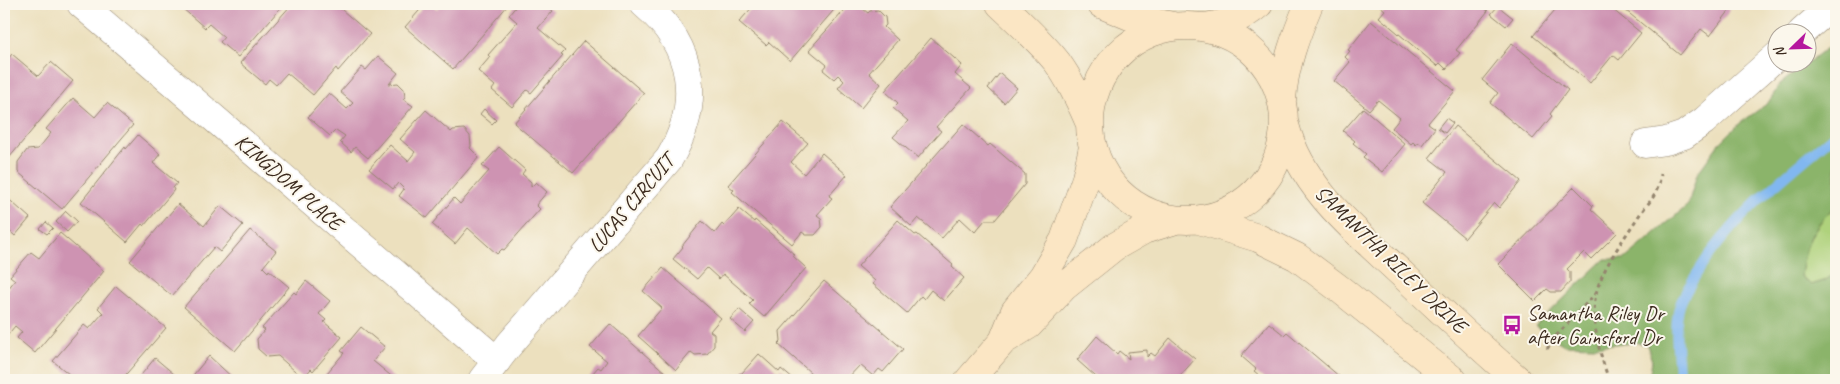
<svg xmlns="http://www.w3.org/2000/svg" width="1840" height="384" font-family="Caveat,sans-serif">
<style>
.green{fill:#afd27b;stroke:#757e4c}
.forest{fill:#8bb46b;stroke:#636f44}
.lines{fill:none;stroke-linecap:round;stroke-linejoin:round}
.stream{stroke:#81b7f0;stroke-width:10}
.building{fill:#ce93b2}
.street-casing{stroke:#94856e;stroke-width:29}
.secondary-casing{stroke:#94856e;stroke-width:29}
.path{stroke:#94856e;stroke-width:3;stroke-dasharray:4 4;stroke-linecap:butt}
.street{stroke:#fff;stroke-width:28}
.secondary{stroke:#fbe6c4;stroke-width:28}
.labels{text-anchor:middle;dominant-baseline:central;stroke-width:4;stroke-linejoin:round;paint-order:stroke}
.street-label{font-size:21px;fill:#3b2a1e;stroke:#fbf7ec}
.poi-label{font-size:21px;fill:#3b2a1e;stroke:#fbf7ec;text-anchor:start}
</style>
<rect width="100%" height="100%" fill="#fbf7ec"/>
<filter id="ink" filterUnits="userSpaceOnUse"><feTurbulence type="fractalNoise" baseFrequency=".02" numOctaves="2"/><feDisplacementMap in="SourceGraphic" scale="10" xChannelSelector="R" yChannelSelector="G"/><feConvolveMatrix kernelMatrix="1 2 1 2 8 2 1 2 1" color-interpolation-filters="sRGB"/></filter>
<filter id="wash" filterUnits="userSpaceOnUse"><feTurbulence type="fractalNoise" baseFrequency=".0096" numOctaves="4" result="noise"/><feDisplacementMap in="SourceGraphic" scale="20" xChannelSelector="R" yChannelSelector="G"/><feGaussianBlur stdDeviation="1.12" result="paint"/><feColorMatrix in="noise" values="0 0 0 0 0 0 0 0 0 0 0 0 0 0 0 0 0 1.4 0 .05"/><feComposite in="paint" operator="in"/></filter>
<g filter="url(#wash)">
<rect width="100%" height="100%" fill="#ece0be"/>
<path class="green" d="M1836,205V273L1824,281L1811,285L1801,276C1806,240 1811,231 1836,205Z"/>
<path class="forest" d="M1836,41V205C1811,230 1806,240 1801,276L1811,285L1824,281L1836,273V380H1644L1649,377L1652,361L1647,345L1634,342L1595,346L1564,345L1535,326L1605,259H1625L1688,205L1697,174L1718,145L1739,124L1768,103L1780,84Z"/>
<g class="lines">
<path class="stream" d="M1678,380L1679,373C1678,352 1673,327 1680,305C1683,295 1690,285 1696,275C1731,218 1785,176 1836,133"/>
</g>
<g id="blocks">
<path class="building" d="M185,4H284L238,57L220,42L224,37L209,24L205,28L182,8Z
M292,4H335L370,34L338,71L336,68L313,95L287,73L276,85L269,79L265,84L240,63Z
M425,4H431L437,9L442,4H509L453,69L405,27Z
M515,4H544L553,11L538,28L565,51L561,55L563,56L531,93L527,90L512,107L492,90L495,86L478,71L490,57L488,55L517,22L509,15L517,5Z
M755,4H839L790,61L769,42L766,45L739,22Z
M850,4H857L868,13L870,11L878,10L885,17L886,25L884,27L898,40L869,73L881,84L861,108L838,88L844,81L838,75L834,79L823,70L827,65L809,50Z
M1381,4H1479L1488,11L1456,50L1460,53L1446,69L1440,63L1437,66L1379,17L1385,10L1380,6Z
M1560,4H1606L1641,33L1619,60L1613,55L1590,83L1533,36Z
M1620,4H1723L1730,10L1710,36L1701,29L1680,55L1619,5Z
M1498,6L1513,18L1506,26L1491,14Z
M1371,21L1455,91L1428,123L1435,128L1422,145L1418,142L1416,145L1413,142L1411,144L1392,128L1400,118L1378,100L1369,110L1334,81L1350,62L1345,57L1350,51L1348,50Z
M931,38L962,65L955,74L971,88L936,127L941,131L918,158L893,137L908,121L893,108L898,103L885,91Z
M584,41L644,93L573,173L514,123Z
M1512,43L1568,90L1550,114L1552,116L1533,139L1490,103L1498,93L1482,80Z
M12,54L38,76L51,62L73,81L9,158L4,153V59L5,57L8,59Z
M378,56L398,73L389,84L398,83L404,89L405,97L403,99L413,106L368,158L355,147L351,152L340,142L345,136L336,130L330,136L308,117L329,93L347,109L353,103L340,92L362,67L366,70Z
M1000,73L1017,88L1004,103L988,88Z
M73,98L95,117L107,103L133,125L62,209L18,172V162L27,150L38,149L51,133L46,129Z
M1363,108L1405,144L1382,172L1363,157L1366,154L1353,143L1355,141L1343,131Z
M484,109L496,120L492,124L480,114Z
M426,110L451,132L453,130L464,129L470,136L471,146L470,148L479,157L427,218L399,196L404,189L398,183L393,189L369,169L390,145L408,161L415,152L400,139Z
M1446,118L1453,123L1445,133L1438,128Z
M783,122L808,143L791,162L804,174L822,153L847,175L829,196L832,198L817,215L821,218L822,227L815,235H806L802,232L792,244L732,192L734,190L728,185Z
M963,124L988,146L990,144L1025,174V184L995,220H985L975,232L960,218L942,238L918,218L911,226L890,207Z
M1455,126L1521,181L1499,208L1494,203L1465,238L1422,203L1447,172L1429,158Z
M138,135L160,154L153,163L177,183L173,188L174,190L144,226L142,224L127,242L81,202L125,147L126,149Z
M499,147L525,170L522,174L531,182V187L536,182L547,192L536,205L540,209L504,250L502,249L497,254L468,228L455,244L432,224L454,198L460,204L489,171L482,166Z
M1574,187L1593,206L1591,209L1617,233L1591,259L1584,252L1567,269L1570,272V282L1561,292H1551L1547,289L1535,301L1498,264Z
M4,195L30,218L15,236L4,226Z
M178,204L204,226L220,206L243,225L220,252L214,247L172,296L130,261Z
M739,209L754,222L755,220L795,255L793,256L806,268L764,317L749,304L753,300L723,274L719,279L707,268L697,279L673,259L683,247L682,246L702,221L715,233L722,224L724,226Z
M66,211L77,221L67,232L56,222Z
M898,220L915,235L917,234L953,265L952,267L964,278L944,301L931,290L924,299L921,296L907,313L873,284L875,281L858,266Z
M46,222L53,228L47,234L40,229Z
M250,230L276,251L263,267L268,272L269,270L289,287L235,351L184,307Z
M60,233L104,271L35,353L17,338L22,332L15,326L6,337L4,335V294L15,280L10,276L31,252L39,258Z
M663,268L721,318L710,331L714,334V346L707,354L695,355L691,352L676,370L638,336L662,308L643,291Z
M306,281L330,301L319,314L326,320L324,322L342,337L313,371L311,369L303,378L278,356L267,357L258,349L257,339L265,330L262,328L294,292L296,294Z
M824,281L903,349L883,372L879,369L873,376L860,365L846,380H805L811,373L778,344L781,341L780,331Z
M116,286L166,328L121,380H74L75,379L53,361L84,325L89,329L103,313L98,308Z
M739,309L754,322L745,332L730,319Z
M1269,323L1284,335L1287,332L1340,377L1337,380H1265L1254,371L1256,369L1241,356Z
M610,324L674,380H587L598,367L601,369L607,361L590,347Z
M361,327L385,347L373,361L396,380H321L344,353L341,351Z
M1097,336L1117,354L1119,351L1129,359L1128,352L1147,350V357L1151,353L1155,356L1170,338L1195,359L1179,377L1183,380H1094L1096,377L1077,360Z
M759,354L779,372L781,369L794,380H733L740,373L741,374Z
M209,356L234,379L233,380H189Z
M155,358L181,380H137Z"/>
</g>
</g>
<g filter="url(#ink)">
<use href="#blocks" fill-opacity="0" stroke="#94856e" stroke-width="1"/>
<g class="lines">
<defs>
<path id="street" d="M81,4L497,361
M1802,32L1834,4
M1645,144L1666,141L1684,135L1704,121L1778,55
M482,380L509,345L669,159C702,103 695,47 644,4"/>
<path id="secondary" d="M1000,4C1020,23 1040,41 1057,62C1071,81 1081,103 1090,124
M1101,4L1137,19L1173,26
M1090 123a97 97 0 1 1 194 0a97 97 0 1 1-194 0Z
M1200,27C1222,26 1242,19 1259,4
M1282,100C1284,66 1296,35 1309,4
M1285,125C1302,189 1356,231 1403,275C1441,311 1479,346 1518,380
M1199,220L1258,238L1297,257L1341,290L1453,380
M1003,341L1029,325L1064,287L1114,247L1144,230L1176,220
M969,380L1003,341L1015,311L1043,276L1064,240L1086,178L1093,147"/>
</defs>
<use href="#street" class="street-casing"/>
<use href="#secondary" class="secondary-casing"/>
<path class="path" d="M1547,349L1556,336L1595,294
M1609,380C1600,355 1590,321 1596,294C1601,270 1623,240 1636,220C1649,200 1657,199 1661,174"/>
<use href="#street" class="street"/>
<use href="#secondary" class="secondary"/>
</g>
</g>
<defs>
<symbol id="bus-bare" viewBox="-9 -9 18 18"><path d="M-5-6H5V4H4V6H2V4H-2V6H-4V4H-5ZM-3.5-4V0h7V-4ZM-3.5 1.2v1.5H-2V1.2ZM2 1.2v1.5H3.5V1.2Z" fill="#b5179e" stroke="#fbf7ec" stroke-width="2.5" paint-order="stroke"/></symbol>
</defs>
<g fill-rule="evenodd">
<use href="#bus-bare" x="1498" y="311" width="28" height="28"/>
</g>
<g class="labels">
<g class="street-label">
<text transform="translate(289 182) rotate(41)">KINGDOM PLACE</text>
<text transform="translate(631 203) rotate(-50)">LUCAS CIRCUIT</text>
<text transform="translate(1391 259) rotate(44)">SAMANTHA RILEY DRIVE</text>
</g>
<g class="poi-label">
<text x="1527" y="313">Samantha Riley Dr<tspan x="1527" dy="24">after Gainsford Dr</tspan></text>
</g>
</g>
<rect width="1840" height="384" fill="none" stroke="#fbf7ec" stroke-width="20"/>
<g transform="translate(1792 48) rotate(247)"><circle r="24" fill="#fbf7ec" stroke="#aea59a"/>
<path d="M0-4L9 19L0 12L-9 19Z" fill="#b5179e"/>
<text y="-8" font-size="14" font-weight="bold" text-anchor="middle" fill="#3b2a1e">N</text>
</g>
</svg>
